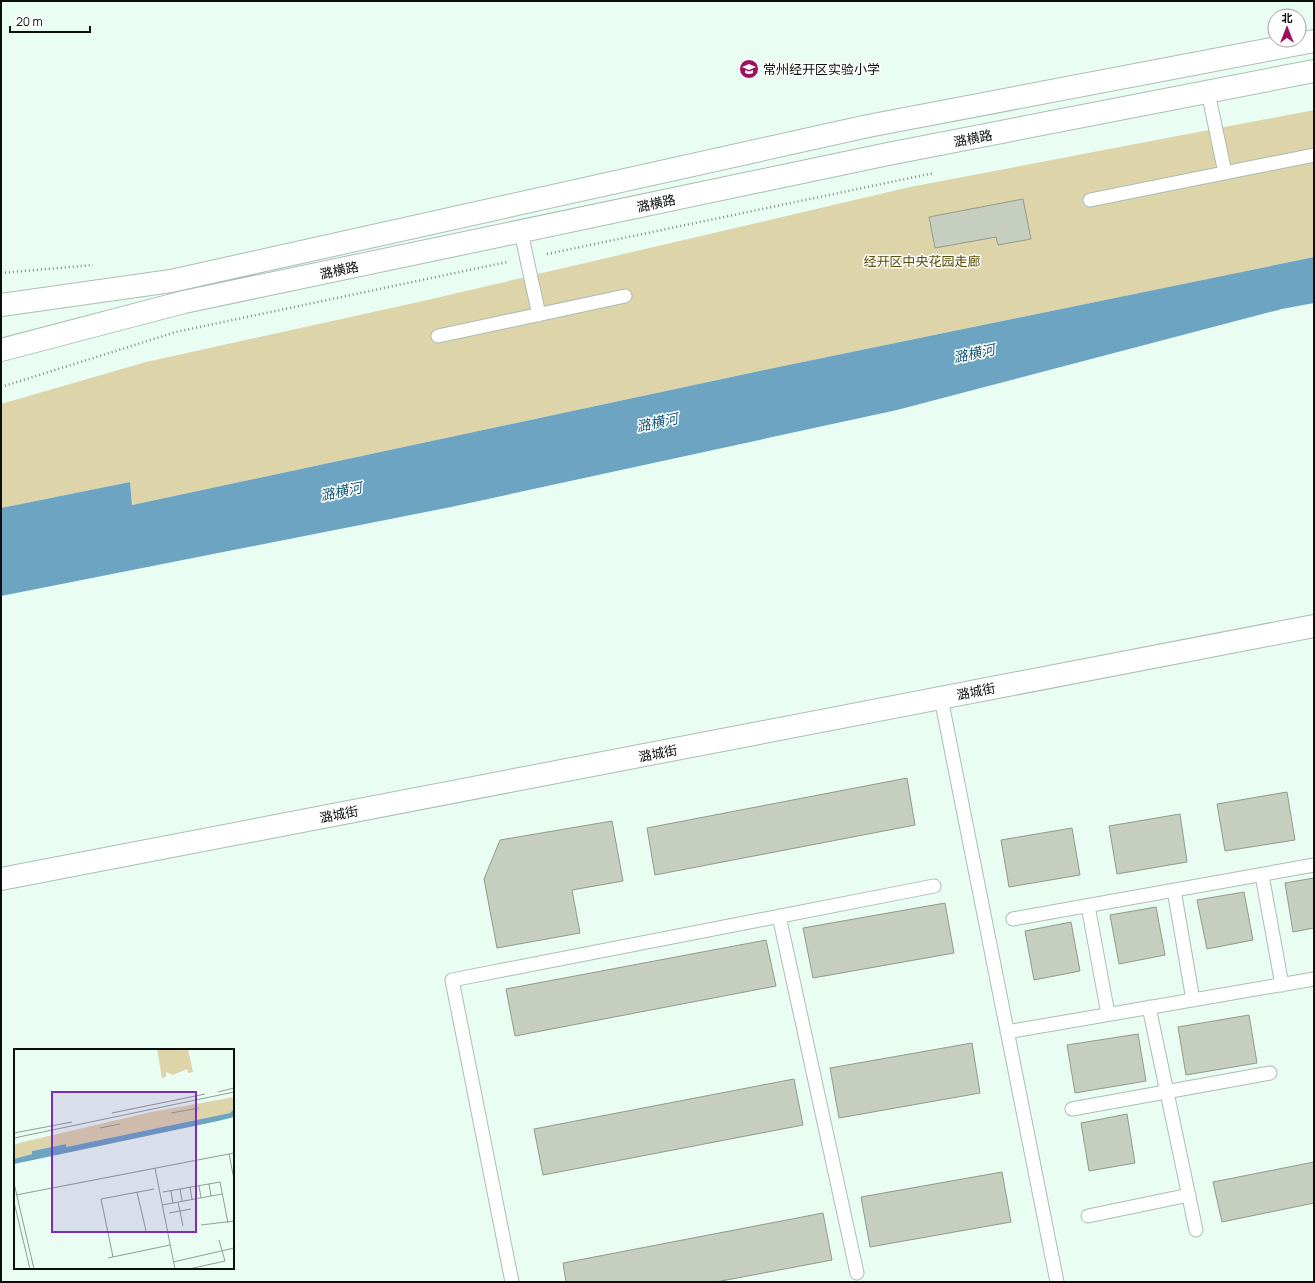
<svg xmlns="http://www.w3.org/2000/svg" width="1315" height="1283" font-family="Manrope,'Noto Sans SC',sans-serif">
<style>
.green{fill:#ddd4aa}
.water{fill:#6ca4c2}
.building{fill:#c5cebf;stroke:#919a8b}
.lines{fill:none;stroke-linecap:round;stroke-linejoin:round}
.service-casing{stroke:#abbdb4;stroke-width:15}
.minor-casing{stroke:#abbdb4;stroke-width:24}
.primary-casing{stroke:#abbdb4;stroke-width:24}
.path{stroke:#7d8a84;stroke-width:2.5;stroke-dasharray:1 3;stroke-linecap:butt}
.service{stroke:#fff;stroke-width:13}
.minor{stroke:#fff;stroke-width:22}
.primary{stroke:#fff;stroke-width:22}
.labels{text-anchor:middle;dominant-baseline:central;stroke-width:3;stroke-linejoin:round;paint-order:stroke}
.poi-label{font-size:13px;fill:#090f0c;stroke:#fff;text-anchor:start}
.street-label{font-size:13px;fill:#090f0c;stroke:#fff}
.park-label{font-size:13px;fill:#584b06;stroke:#fff}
.water-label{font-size:14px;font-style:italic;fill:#125977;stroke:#fff}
.inset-road{fill:none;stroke:#8f9e97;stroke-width:1}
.view{fill:#7b2cbf;fill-opacity:0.15;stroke:#7b2cbf;stroke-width:2}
.inset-edge{fill:none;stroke:#090f0c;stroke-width:2}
</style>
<rect width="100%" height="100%" fill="#e9fdf3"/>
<path class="green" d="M1314,110V257L764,370L132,505L130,482L1,508V404L146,362L423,301L910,187Z"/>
<path class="water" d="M1314,257V303L1282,309L897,410L451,507L1,596V508L130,482L132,505L764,370Z"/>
<path class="building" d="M1023,199L1031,239L998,245L996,237L935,248L929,217Z
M907,778L915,825L655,875L647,828Z
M1287,792L1295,840L1225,851L1217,804Z
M1180,814L1187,862L1117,874L1109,826Z
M612,821L623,881L572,890L580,933L497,948L484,879L500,840Z
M1072,828L1080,875L1009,887L1001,840Z
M1314,878V928L1293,932L1285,883Z
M1244,892L1253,940L1207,949L1197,900Z
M945,903L954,953L813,978L803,928Z
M1156,907L1165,955L1119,964L1110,915Z
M1071,922L1080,971L1034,980L1025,931Z
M766,940L776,986L515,1036L506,989Z
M1249,1015L1257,1063L1186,1075L1178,1027Z
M1138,1034L1146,1081L1075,1093L1067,1045Z
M972,1043L980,1093L839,1118L830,1068Z
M794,1079L803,1125L543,1175L534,1129Z
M1127,1114L1135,1163L1089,1171L1081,1123Z
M1314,1162V1203L1222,1222L1213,1182Z
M1002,1172L1011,1222L870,1247L861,1197Z
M823,1213L832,1260L716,1282H566L563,1263Z"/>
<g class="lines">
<defs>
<path id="service" d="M1208,92L1225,173
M1090,200L1314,155
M521,232L539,315
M438,336L625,296
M941,698L1057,1282
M1262,875L1282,985
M1174,890L1193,1000
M1088,906L1108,1014
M779,916L857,1273
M1013,919L1314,865
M1149,1007L1196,1230
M1007,1032L1314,979
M1072,1109L1270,1073
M1088,1216L1189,1195
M512,1282L452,980L934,886"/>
<path id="minor" d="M1,879L1314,626"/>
<path id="primary" d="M1,305L171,281L868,126L1314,41
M1,350L184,302L888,154L1314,71"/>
</defs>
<use href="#service" class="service-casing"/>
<use href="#minor" class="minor-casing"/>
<use href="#primary" class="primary-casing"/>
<path class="path" d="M547,254L934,173
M1,273L93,265
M1,387L176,332L507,262"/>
<use href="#service" class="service"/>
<use href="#minor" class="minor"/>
<use href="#primary" class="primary"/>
</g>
<defs>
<symbol id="school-disc" viewBox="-11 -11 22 22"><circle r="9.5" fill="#9e105c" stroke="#fff"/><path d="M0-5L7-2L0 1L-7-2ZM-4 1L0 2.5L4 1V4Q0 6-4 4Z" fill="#fff"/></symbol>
</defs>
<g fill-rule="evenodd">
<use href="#school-disc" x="738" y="58" width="22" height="22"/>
</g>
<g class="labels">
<g class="poi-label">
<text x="763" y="69">常州经开区实验小学</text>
</g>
<g class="street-label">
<text transform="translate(973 138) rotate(-11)">潞横路</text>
<text transform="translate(656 203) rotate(-12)">潞横路</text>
<text transform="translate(339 270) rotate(-12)">潞横路</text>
<text transform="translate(976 691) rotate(-11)">潞城街</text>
<text transform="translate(658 753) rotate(-11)">潞城街</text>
<text transform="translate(339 814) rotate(-11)">潞城街</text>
</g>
<g class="park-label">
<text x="922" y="261">经开区中央花园走廊</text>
</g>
<g class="water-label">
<text transform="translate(974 353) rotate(-12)">潞横河</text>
<text transform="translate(657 422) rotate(-12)">潞横河</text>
<text transform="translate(341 491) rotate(-12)">潞横河</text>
</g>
</g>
<g transform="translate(14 1049)">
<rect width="220" height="220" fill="#e9fdf3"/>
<path d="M143,0H174L179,23L174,24L173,20L159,26L152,23V28L148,29ZM220,48V60L216,64L52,98V95L18,102V105L0,110V96L5,94L137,63Z" fill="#ddd4aa"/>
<path d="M220,60V68L204,72L0,115V110L18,105V102L52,95V98L216,64Z" fill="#6ca4c2"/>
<path class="inset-road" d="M204,43L220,39M98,64L191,45M157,64L185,59M86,79L106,75M0,84L58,73M0,89L220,43M215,105L220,130M141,119L161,220M0,134L20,220M195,135L197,147M185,137L187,149M176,138L178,150M166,140L168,152M157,142L159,154M123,143L132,182M149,143L206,133L214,174M2,146L220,104M0,153L16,220M164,153L169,177M148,156L208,145M155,164L177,160M187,176L220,172M99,208L87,150L140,140M94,209L156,196M159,213L220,199M175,220L211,212L205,191"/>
<path class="view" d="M38,43H182V183H38Z"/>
<rect width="220" height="220" class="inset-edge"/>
</g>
<rect width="1315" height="1283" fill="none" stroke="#090f0c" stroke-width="4"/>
<g transform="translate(1287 28)"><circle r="19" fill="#ffffff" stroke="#9d9f9e"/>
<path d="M0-3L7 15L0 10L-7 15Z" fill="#9e105c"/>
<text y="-6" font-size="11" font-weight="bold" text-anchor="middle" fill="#090f0c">北</text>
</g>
<path d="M10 26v6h80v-6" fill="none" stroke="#090f0c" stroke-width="2"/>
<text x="16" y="26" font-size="12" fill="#090f0c" stroke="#ffffff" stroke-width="3" paint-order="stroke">20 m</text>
</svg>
